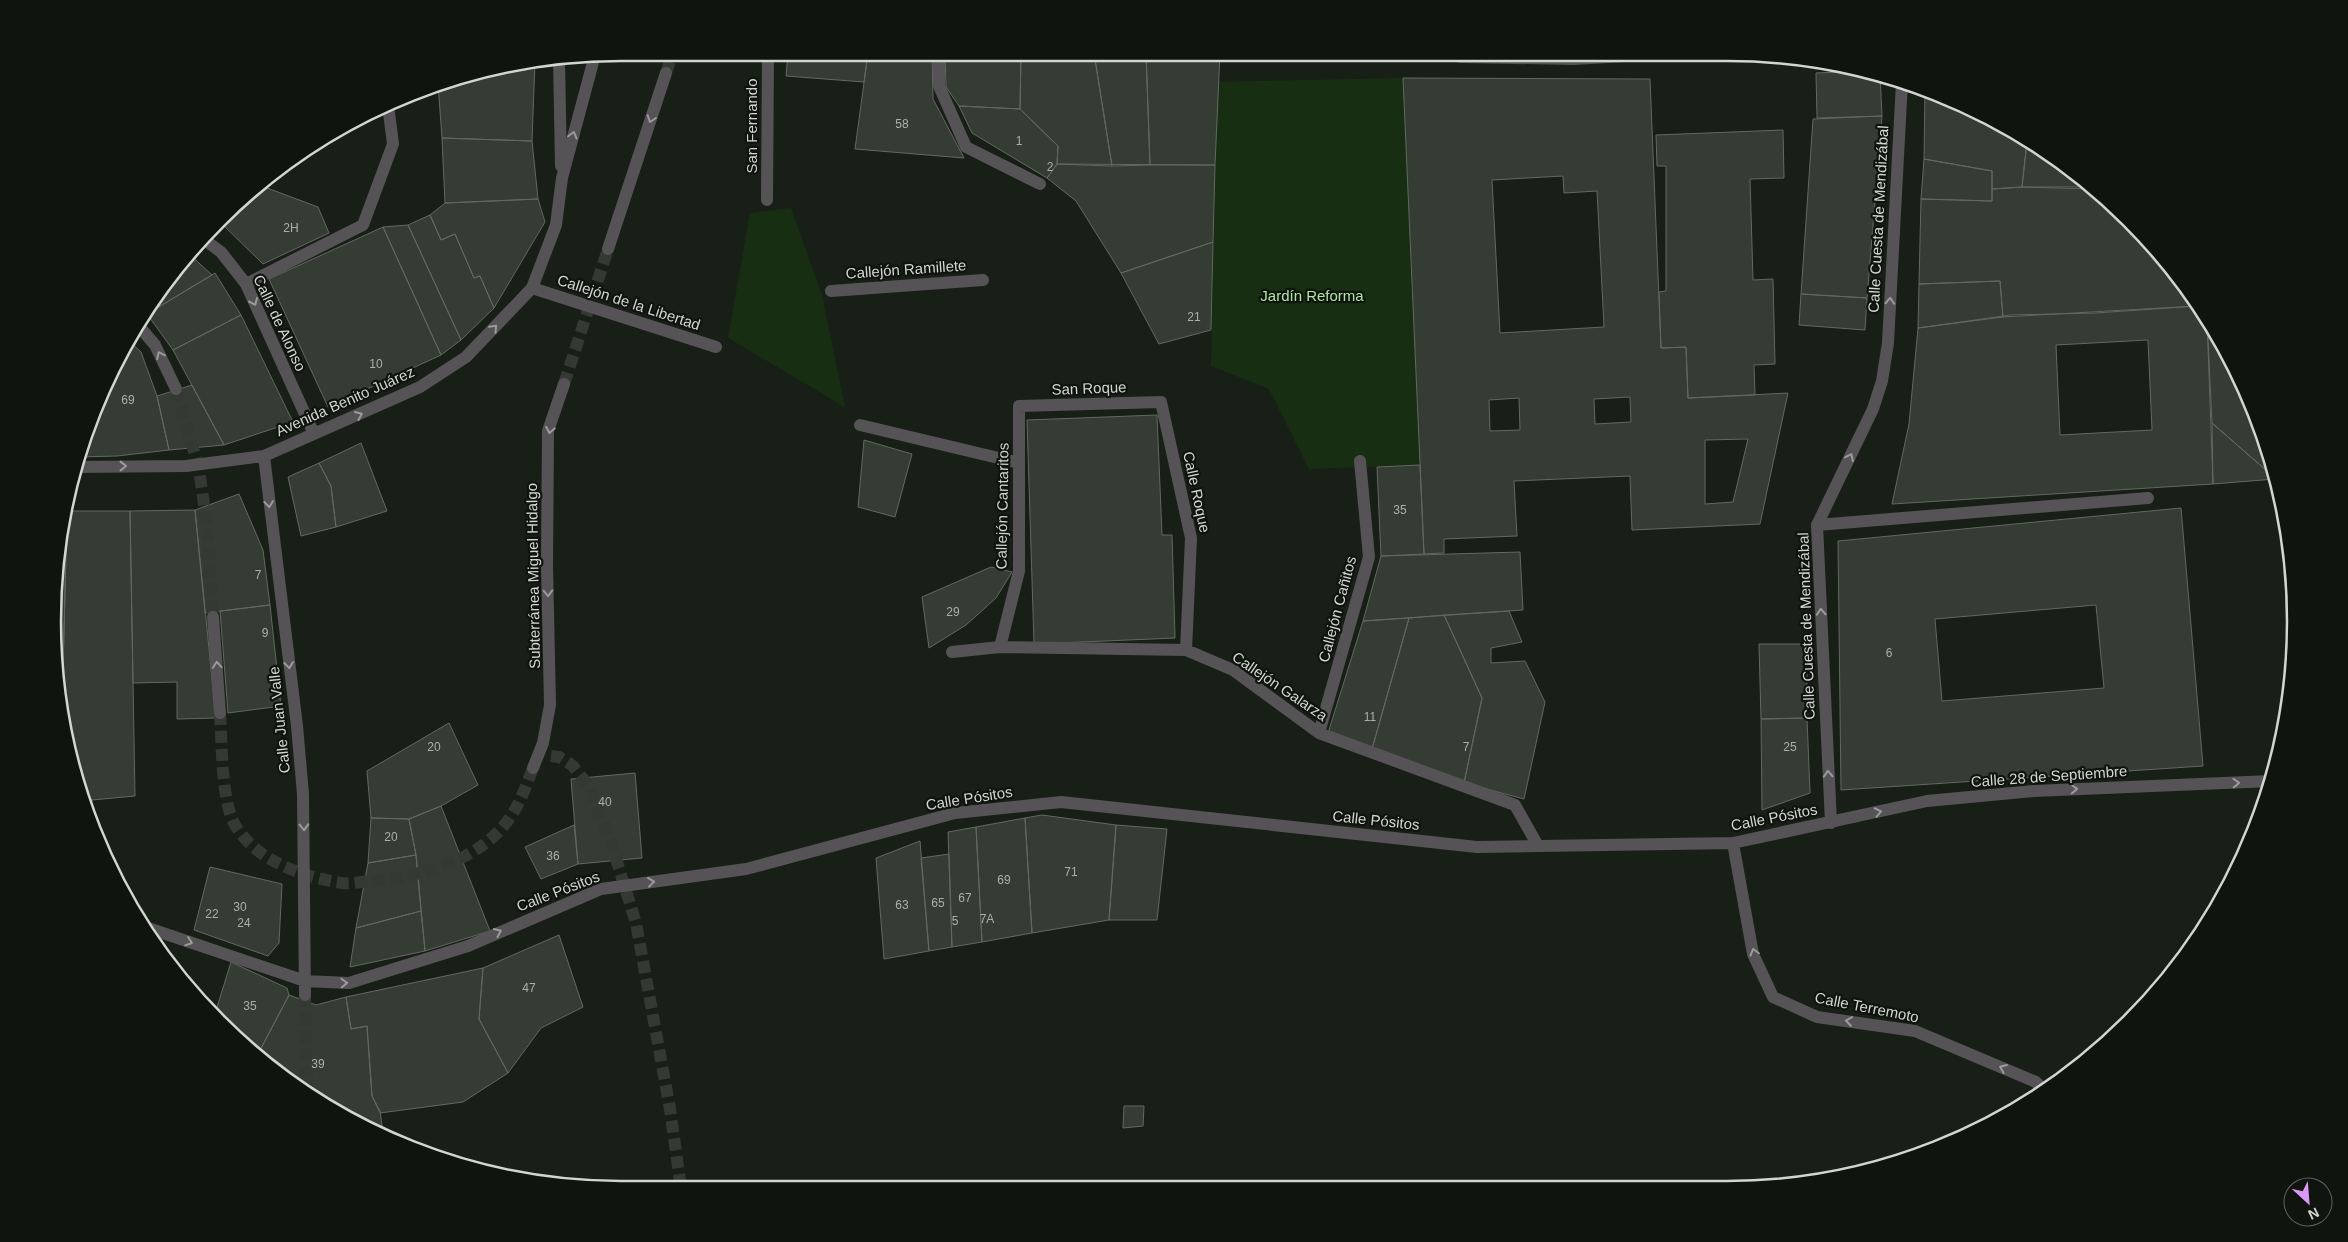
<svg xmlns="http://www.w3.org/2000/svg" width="2348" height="1242" font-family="Helvetica,sans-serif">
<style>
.green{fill:#182e13}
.building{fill:#353c34;stroke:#616960;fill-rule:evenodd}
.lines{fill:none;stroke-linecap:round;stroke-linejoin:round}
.street-tunnel{stroke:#343a33;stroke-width:12;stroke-dasharray:12 6;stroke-linecap:butt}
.lane{stroke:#565357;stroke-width:12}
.street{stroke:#565357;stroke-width:12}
.oneway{stroke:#9a9b9a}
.labels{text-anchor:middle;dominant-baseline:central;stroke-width:4.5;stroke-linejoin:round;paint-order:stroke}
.number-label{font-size:12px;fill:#aab0a9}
.street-label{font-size:15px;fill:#d1d6d0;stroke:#0f150e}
.park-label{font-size:15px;fill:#afe4a4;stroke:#0f150e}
.rim{fill:none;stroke:#d1d6d0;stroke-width:2.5}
</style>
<rect width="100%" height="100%" fill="#181f17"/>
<path class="green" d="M1403,78L1420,465L1309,469L1269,389L1211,366L1217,82Z
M791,208L822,295L845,407L728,338L750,213Z"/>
<path class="building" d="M788,53H868L864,82L786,76Z
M868,53H932L933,99L964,158L855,149Z
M945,53H1021L1020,109L959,106L946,87Z
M1021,53H1094L1112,166L1057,164L1058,146L1020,109Z
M1094,53H1146L1150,165L1112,166Z
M1146,53H1220L1215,165H1150Z
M535,61L532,141L442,138L438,83L510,63Z
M1867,71L1880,74L1882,116L1817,118L1816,73Z
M1403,78L1650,79L1661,348L1686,347L1688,398L1788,393L1760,524L1632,530L1630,476L1514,481L1517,536L1444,539V553L1424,554ZM1563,176L1564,193L1597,191L1604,327L1500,333L1492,180ZM1630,397L1631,422L1595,424L1594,399ZM1519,398L1520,430L1490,431L1489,400ZM1748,439L1733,502L1705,504V440Z
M1925,91L1979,111L2027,141L2022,187L1992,189V171L1924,159Z
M959,106L1020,109L1058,146L1057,164L1047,178L972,133Z
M1882,116L1867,298L1801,294L1813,119Z
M1783,130L1784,178L1750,179L1753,280L1773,279L1775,364L1754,365L1755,395L1688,398L1686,347L1661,348L1659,292L1666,291V166H1657L1656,135Z
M442,138L532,141L538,199L445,203Z
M2027,141L2073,170L2084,180L2083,187H2022Z
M1924,159L1992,171V201L1921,199Z
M1057,164L1215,165L1213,242L1121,273L1076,201L1047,178Z
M259,185L318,207L329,233L263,264L220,222Z
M2022,187L2094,189L2155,246L2197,306L2003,317L2000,281L1919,284L1921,199L1992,201V189Z
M538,199L545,222L494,308L480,276L474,278L455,234L441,240L430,215L445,203Z
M430,215L441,240L455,234L474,278L480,276L494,308L461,340L408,225Z
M408,225L461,340L441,355L383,227Z
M383,227L441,355L328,407L269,279Z
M1213,242L1211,330L1159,344L1121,273Z
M188,253L212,275L147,314L145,311L148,305Z
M215,273L241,315L173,350L147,314Z
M2000,281L2003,317L1918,328L1919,284Z
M1801,294L1867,298L1865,330L1799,325Z
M2197,306L2207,319L2213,484L1892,504L1909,424L1918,328L2011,315L2095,313ZM2148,340L2152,430L2060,435L2056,345Z
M241,315L293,422L224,445L173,350Z
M2207,319L2219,337L2265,439L2275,478L2212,423Z
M129,341L141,352L157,396L169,450L117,456L78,457L90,421H95L96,403Z
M192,385L224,445L169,450L157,396Z
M1157,415L1162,535H1172L1175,638L1034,644L1027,420Z
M2212,423L2275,478V479L2213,484Z
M864,440L912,454L895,517L858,507Z
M361,443L387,511L336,527L331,486L319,463Z
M319,463L331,486L336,527L301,536L288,477Z
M1420,465L1424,554L1381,556L1377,467Z
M239,494L263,550L270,605L205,613L195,510Z
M2181,508L2203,766L1841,790L1838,541ZM2096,605L2104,688L1942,701L1935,619Z
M195,510L216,718L177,719V682L133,683L130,511Z
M66,511H67L62,711L54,658V584Z
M67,511H130L135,796L92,800L80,792L72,768L62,711Z
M1520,552L1523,610L1363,621L1381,556Z
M991,567L1012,572L996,598L966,625L929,648L922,597Z
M270,605L281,706L228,713L220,611Z
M1509,611L1522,642L1491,648V663L1525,661L1545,702L1524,799L1464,783L1482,698L1444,615Z
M1444,615L1482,698L1464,783L1372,749L1409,618Z
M1409,618L1372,749L1328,733L1363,621Z
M1759,644H1807V718L1761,719Z
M1807,718L1810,793L1762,810L1761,719Z
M449,723L478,785L441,806L409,819L371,818L367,771Z
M635,773L642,858L578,864L571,779Z
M80,792L92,800L88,816Z
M441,806L490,931L425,951L416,855L409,819Z
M1042,815L1116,825L1109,920L1032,933L1025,818Z
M371,818L409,819L416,855L368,863Z
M1025,818L1032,933L982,942L976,827Z
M574,825L578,864L541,879L525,847Z
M1116,825L1167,829L1157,920H1109Z
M976,827L982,942L952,947L948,832Z
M920,841L929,951L884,959L876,858Z
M949,854L952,947L929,951L921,858Z
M416,855L421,911L356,928L368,863Z
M210,867L282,884L279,943L268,956L194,930Z
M421,911L425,951L350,967L356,928Z
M559,935L583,1007L541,1028L508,1073L479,1019L483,968Z
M231,962L287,988L289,995L257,1056L214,1017Z
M483,968L479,1019L508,1073L463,1102L380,1113L372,1096L367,1026L351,1029L346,997Z
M289,995L316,1005L346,997L351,1029L367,1026L372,1096L380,1111L383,1132L377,1134L369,1131L275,1072L257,1056Z
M1124,1106H1144L1143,1126L1123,1128Z"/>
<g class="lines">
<path class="street-tunnel" d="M666,73L673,53
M564,384L608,249
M176,389L199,469L208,534L213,617
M220,713C222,742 221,801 235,825C256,861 303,877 342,883C350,884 360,882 368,881C412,878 461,866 494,836C516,816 523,794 533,768
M551,756L559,757L572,765L588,785L608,833L636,923L670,1109L681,1188
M305,995L307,1092"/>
<path class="lane" d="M1817,525L2148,498"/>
<path class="street" d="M939,53V86L966,147L1040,184
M1441,53L1462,57L1574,59
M1567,58L1574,59L1659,54
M559,59L561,166
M767,200L768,53
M202,238L221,252L246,284L314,434
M608,249L666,73
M246,284L363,225L393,144L388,105
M532,288L716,347
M831,291L983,280
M138,325L155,345L176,389
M860,425L1019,463
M264,456L297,726L303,794L305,995
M74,467L186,466L264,456L420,387L466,357L532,288L556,225L562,178L595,55
M213,617L220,713
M1000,647L1186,650L1233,670L1319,733L1515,805L1538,846
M952,652L1000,647L1019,571V406L1161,402L1191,538L1186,650
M1319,733L1369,557L1360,461
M533,768L543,743L550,705L547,565L548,431L564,384
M1831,823L1817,525L1873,409L1882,381L1888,343L1902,82
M1733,843L1753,954L1773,997L1817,1017L1915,1031L2036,1082L2045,1092
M142,926L305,981L349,983L468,946L601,889L746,869L955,813L1061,802L1477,847L1733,843L1927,801L2034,791L2271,781"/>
</g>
<defs><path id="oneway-chevron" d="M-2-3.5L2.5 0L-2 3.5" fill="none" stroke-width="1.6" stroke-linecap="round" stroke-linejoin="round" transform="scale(1.25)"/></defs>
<g class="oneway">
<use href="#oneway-chevron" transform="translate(651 119) rotate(108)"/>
<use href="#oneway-chevron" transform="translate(573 135) rotate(-75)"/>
<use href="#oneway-chevron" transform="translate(1890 301) rotate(-87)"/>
<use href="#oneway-chevron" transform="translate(254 302) rotate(66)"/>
<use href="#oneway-chevron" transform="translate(494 328) rotate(-46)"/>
<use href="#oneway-chevron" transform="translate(160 355) rotate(-116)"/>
<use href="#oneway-chevron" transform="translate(359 415) rotate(-24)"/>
<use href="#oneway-chevron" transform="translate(550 430) rotate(100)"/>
<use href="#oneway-chevron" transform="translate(1850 457) rotate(-64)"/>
<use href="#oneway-chevron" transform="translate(123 466)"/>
<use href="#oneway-chevron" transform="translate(269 504) rotate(83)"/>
<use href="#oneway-chevron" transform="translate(548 593) rotate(88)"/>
<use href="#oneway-chevron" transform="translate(1821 612) rotate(-93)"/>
<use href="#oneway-chevron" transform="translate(217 665) rotate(-94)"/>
<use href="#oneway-chevron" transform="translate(289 665) rotate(83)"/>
<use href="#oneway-chevron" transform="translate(1828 774) rotate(-93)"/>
<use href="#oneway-chevron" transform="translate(2236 783) rotate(-2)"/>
<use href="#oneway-chevron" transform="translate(2074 789) rotate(-2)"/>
<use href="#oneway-chevron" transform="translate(1878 812) rotate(-12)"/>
<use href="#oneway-chevron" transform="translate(304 827) rotate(88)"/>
<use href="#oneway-chevron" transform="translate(651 882) rotate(-7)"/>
<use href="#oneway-chevron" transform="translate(498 932) rotate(-24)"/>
<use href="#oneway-chevron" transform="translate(189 942) rotate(19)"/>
<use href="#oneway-chevron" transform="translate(1754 952) rotate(-106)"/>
<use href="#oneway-chevron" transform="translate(344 983) rotate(-2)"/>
<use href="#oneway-chevron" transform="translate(1849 1021) rotate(-172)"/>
<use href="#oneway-chevron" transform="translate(2003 1068) rotate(-157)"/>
</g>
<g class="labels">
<g class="number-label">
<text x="902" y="124">58</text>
<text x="1019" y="141">1</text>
<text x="1050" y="167">2</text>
<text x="291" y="228">2H</text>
<text x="1194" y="317">21</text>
<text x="376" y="364">10</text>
<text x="128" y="400">69</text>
<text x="1400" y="510">35</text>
<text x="258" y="575">7</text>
<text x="953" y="612">29</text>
<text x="265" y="633">9</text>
<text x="1889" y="653">6</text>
<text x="1370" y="717">11</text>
<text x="434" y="747">20</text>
<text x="1466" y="747">7</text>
<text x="1790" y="747">25</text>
<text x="605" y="802">40</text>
<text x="391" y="837">20</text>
<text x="553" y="856">36</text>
<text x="1071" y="872">71</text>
<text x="1004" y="880">69</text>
<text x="965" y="898">67</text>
<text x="938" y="903">65</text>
<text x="902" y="905">63</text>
<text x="240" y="907">30</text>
<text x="212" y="914">22</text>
<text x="987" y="919">7A</text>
<text x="955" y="921">5</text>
<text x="244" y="923">24</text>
<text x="529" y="988">47</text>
<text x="250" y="1006">35</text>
<text x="318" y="1064">39</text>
</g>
<g class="street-label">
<text transform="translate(751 126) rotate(-90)">San Fernando</text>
<text transform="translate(1878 219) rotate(-87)">Calle Cuesta de Mendizábal</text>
<text transform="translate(906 269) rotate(-4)">Callejón Ramillete</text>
<text transform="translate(629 302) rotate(18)">Callejón de la Libertad</text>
<text transform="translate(280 323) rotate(65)">Calle de Alonso</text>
<text transform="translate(1089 388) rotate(-2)">San Roque</text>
<text transform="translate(345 401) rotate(-24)">Avenida Benito Juárez</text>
<text transform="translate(1197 492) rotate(78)">Calle Roque</text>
<text transform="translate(1002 506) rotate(-89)">Callejón Cantaritos</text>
<text transform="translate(533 576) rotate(-91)">Subterránea Miguel Hidalgo</text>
<text transform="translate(1337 609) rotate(-75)">Callejón Cañitos</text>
<text transform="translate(1806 626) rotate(-92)">Calle Cuesta de Mendizábal</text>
<text transform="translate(1280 686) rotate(34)">Callejón Galarza</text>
<text transform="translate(279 720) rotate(-96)">Calle Juan Valle</text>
<text transform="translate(2049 776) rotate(-4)">Calle 28 de Septiembre</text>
<text transform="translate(969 798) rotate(-9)">Calle Pósitos</text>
<text transform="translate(1774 817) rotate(-11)">Calle Pósitos</text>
<text transform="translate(1376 820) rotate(6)">Calle Pósitos</text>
<text transform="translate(558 891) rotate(-21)">Calle Pósitos</text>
<text transform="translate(1867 1007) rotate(11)">Calle Terremoto</text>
</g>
<g class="park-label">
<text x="1312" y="295">Jardín Reforma</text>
</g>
</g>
<path d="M0 0H2348V1242H0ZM621 61H1727A560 560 0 0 1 2287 621V621A560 560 0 0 1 1727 1181H621A560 560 0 0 1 61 621V621A560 560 0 0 1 621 61Z" fill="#0f150e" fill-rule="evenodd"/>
<path class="rim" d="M621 61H1727A560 560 0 0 1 2287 621V621A560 560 0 0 1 1727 1181H621A560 560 0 0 1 61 621V621A560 560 0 0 1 621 61Z"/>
<g transform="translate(2308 1202) rotate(154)"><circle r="24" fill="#0f150e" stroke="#5d625c"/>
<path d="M0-4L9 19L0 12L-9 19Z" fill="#db99f5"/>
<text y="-8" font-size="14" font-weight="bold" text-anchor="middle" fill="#d1d6d0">N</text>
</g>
</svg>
